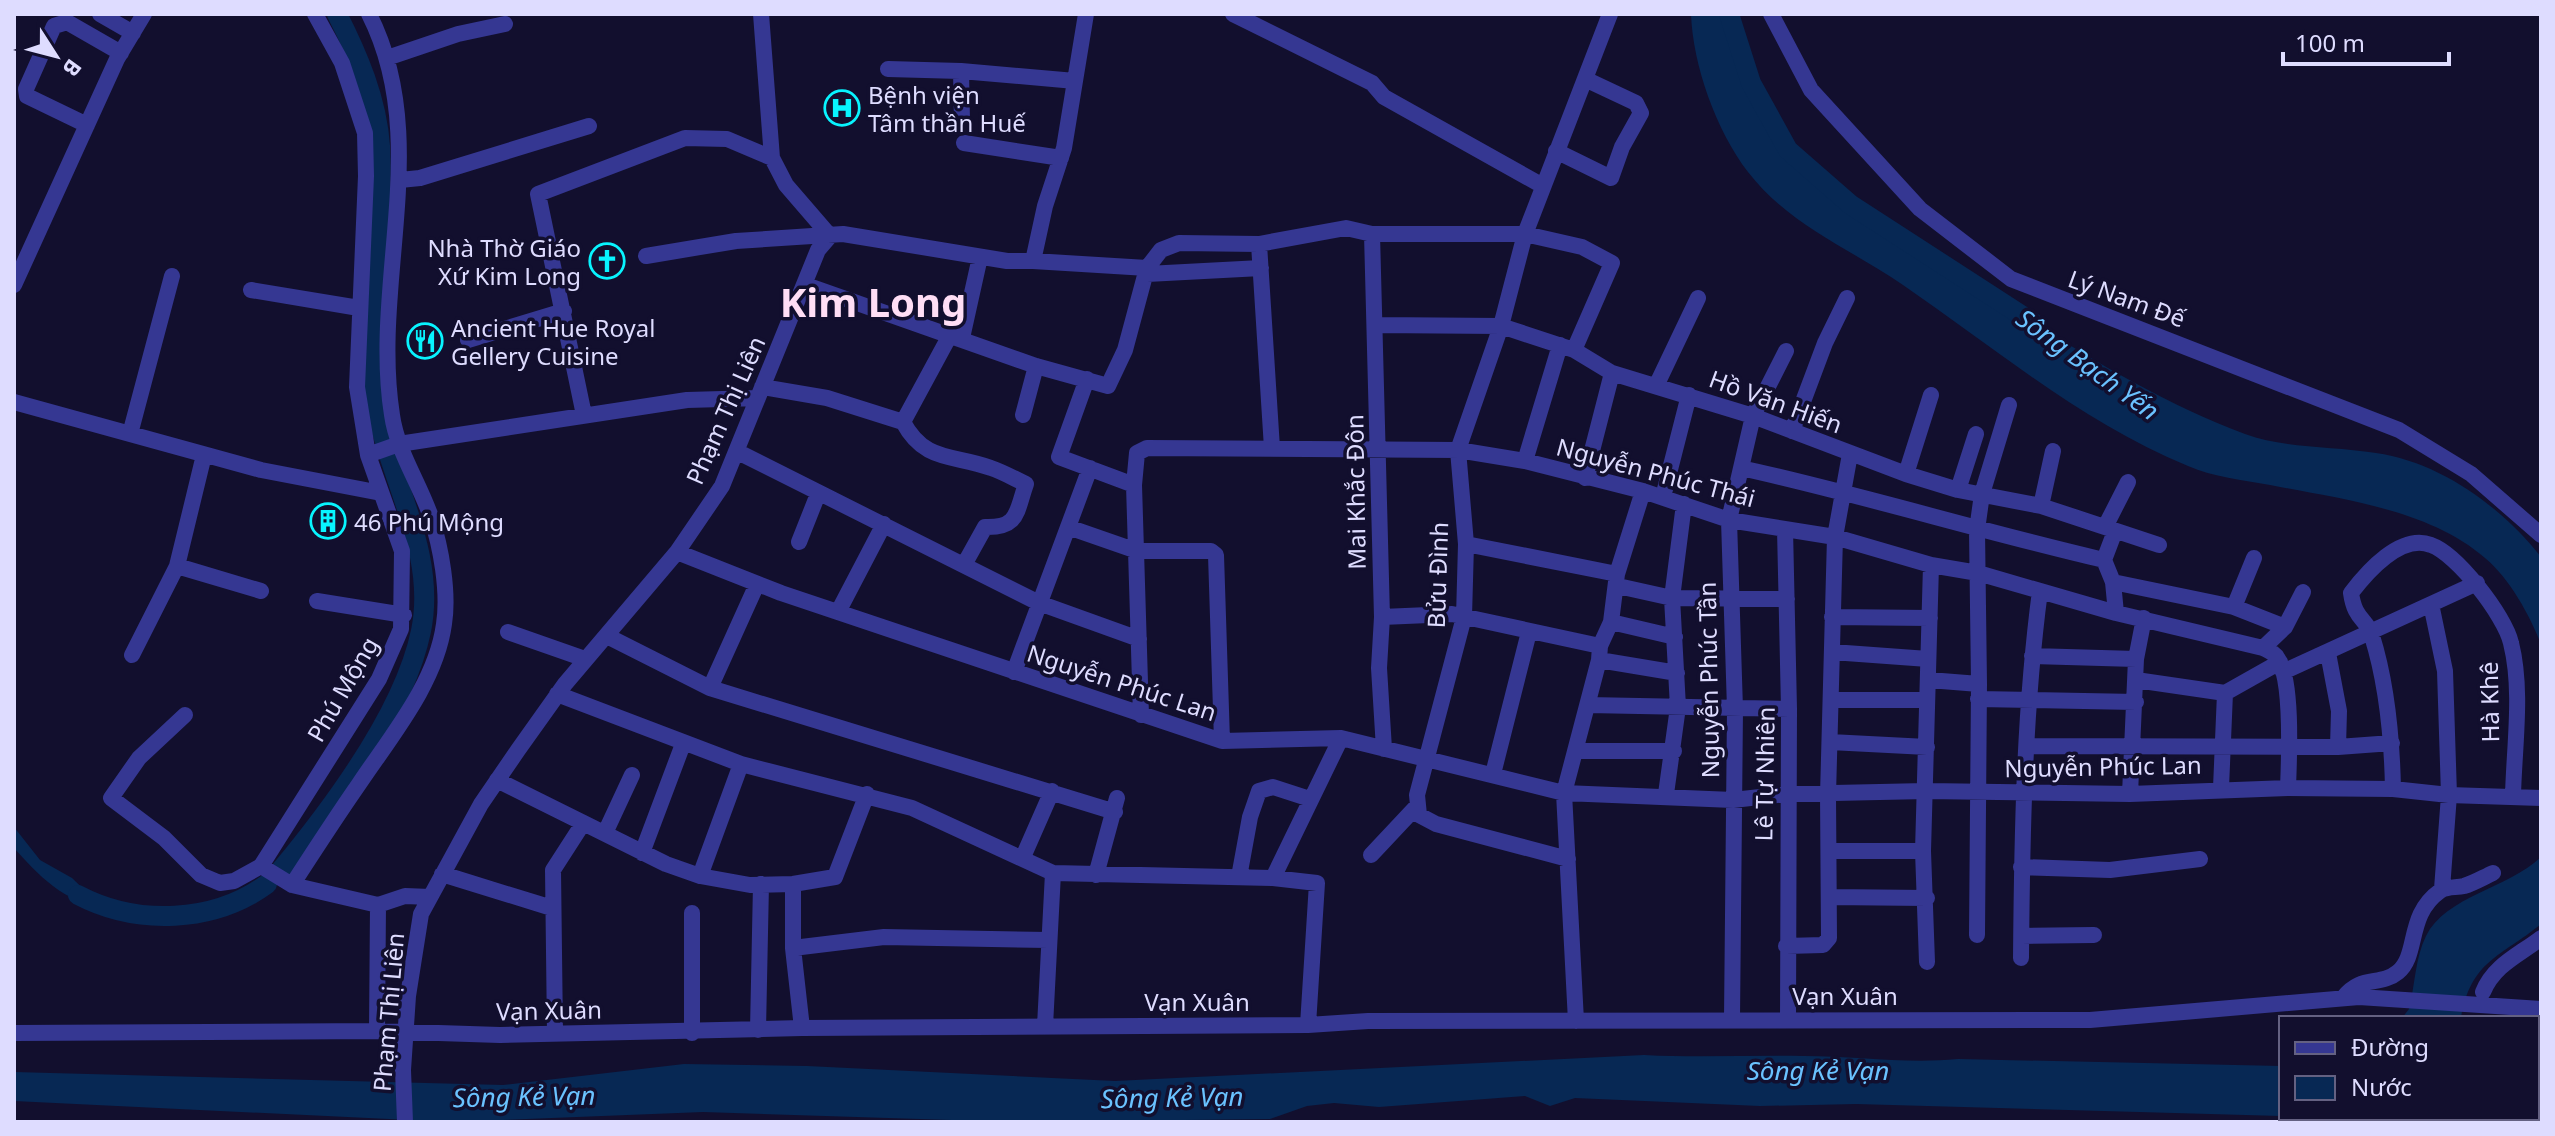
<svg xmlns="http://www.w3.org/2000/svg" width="2555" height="1136" font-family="'Noto Sans',sans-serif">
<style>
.water{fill:#072854}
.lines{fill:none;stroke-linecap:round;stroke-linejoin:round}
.river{stroke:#072854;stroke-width:20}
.minor{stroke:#353792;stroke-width:16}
.labels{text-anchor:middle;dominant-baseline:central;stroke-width:7;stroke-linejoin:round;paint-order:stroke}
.poi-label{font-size:24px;fill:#dedcff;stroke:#120f2e;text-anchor:start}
.street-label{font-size:24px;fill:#dedcff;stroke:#120f2e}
.water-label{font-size:26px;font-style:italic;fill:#6ac2ff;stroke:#120f2e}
.town-label{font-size:40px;font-weight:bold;fill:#ffdef5;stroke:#120f2e}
</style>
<rect width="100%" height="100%" fill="#120f2e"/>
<path class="water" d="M1691,14H1739C1739,60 1752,101 1779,138C1819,191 1881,223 1936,259C2036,324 2133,392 2245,434C2287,449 2332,446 2376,453C2440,462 2502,507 2541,557V644C2529,614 2510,579 2485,558C2429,509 2340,499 2270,485C2243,480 2213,477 2188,466C2083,423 1995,348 1903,285C1849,248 1789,225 1748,172C1716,130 1693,66 1691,14Z
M14,827L40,860L72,878L101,906C65,903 38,875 14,848Z
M2541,857V924C2501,957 2471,960 2461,1018H2402L2409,1009C2415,986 2415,958 2426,936C2446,896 2507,889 2541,857Z
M1644,1055C1697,1058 1750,1055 1804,1056C1855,1056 1906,1064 1958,1059L2281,1066V1116L1856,1104L1760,1106L1575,1098L1550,1106L1525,1096L1379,1107L1334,1103L1307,1106L1270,1119L1014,1122L703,1112L451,1122L14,1101V1072L503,1085L684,1064L807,1066L1115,1081Z
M2537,1066L2541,1067V1122H2364L2335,1118H2537Z"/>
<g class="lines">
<path class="river" d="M1729,14L1751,83L1788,150L1851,205L2032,322
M281,870C334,806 404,713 421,631C437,553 390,480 376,407C361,320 385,233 380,146C377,100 358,55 337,14
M78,895C137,926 214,923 267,884"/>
<path class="minor" d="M100,14L133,33
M761,14L772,158
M1233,14L1372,83L1384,97L1543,186
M1771,14L1811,90L1920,209L2011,279L2399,430L2471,474L2541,535
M387,58L458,34L505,24
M888,69L961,71
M962,121L961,71L1075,81
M87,125L27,96L26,89L54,26L67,22L121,53
M964,143L1061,158
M1556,151L1611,178L1622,147L1641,113L1636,103L1585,79
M400,180L420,178L589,126
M1372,234L1382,617L1379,668L1384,749
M1259,244L1272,448
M646,256L736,241L843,234L1007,261H1033L1045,206L1064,148L1086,14
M1033,261L1147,268
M1147,274L1261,268
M14,285L117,59L144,14
M806,285L1036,366L1108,386L1125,350L1147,268L1161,250L1179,243L1259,244L1346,228L1372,234H1525L1582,247L1612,263L1574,350
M251,290L359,308
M1375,325L1501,326L1574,350L1612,373L1753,416L1906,474L1958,490L2041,506L2159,545
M962,338L980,257
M468,340L564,311
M1087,379L1059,457L1134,485
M1657,384L1698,298
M762,387L827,398L903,422C925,463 953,454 991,468C1003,472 1015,479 1026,484C1016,512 1019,528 985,527L965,563
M14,402L261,470L381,493
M584,415L538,194L685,138L727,139L772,158L786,185L830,236
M1023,415L1036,366
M903,422L949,337
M1792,431L1825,343L1847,298
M130,434L172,276
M738,452L1039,603L1139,639
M368,455L399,444L687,400L758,398
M1525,461L1560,345
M1741,468C1863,495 1983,532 2104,560
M1906,474L1931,395
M1585,478L1612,373
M1958,490L1976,434
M1663,497L1689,395
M2041,506L2053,451
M1068,527L1137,551H1211L1216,555L1222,741
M2105,527L2128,482
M1785,529L1789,709L1788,1020
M2115,531L2104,560L2113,582L2116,613
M799,542L818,494
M1466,544L1617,574
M677,552L781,593L1222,741L1341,738L1564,793L1733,800L1787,794L1926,791L2130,794L2288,788L2393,789L2449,795L2541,798
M177,566L261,591
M2113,582L2234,607L2285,627
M1618,586L1672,598L1787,599
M317,601L404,615
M2431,604L2445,671L2449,795L2442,889
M2234,607L2254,558
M838,612L884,524
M1382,617L1452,614L1600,646
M1832,617L1930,618
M1611,622L1675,637
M508,632L585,659
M607,636L710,688L1115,812
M2263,648L2285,627L2303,592
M1832,652L1928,659
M2328,653L2339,711L2338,747
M132,655L177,566L204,455
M2032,656L2136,659
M1599,660L1677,673
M1014,672L1090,468
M2283,672L2477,583
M1929,680L1979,684
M2136,680L2225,693L2280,662
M710,688L757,584
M557,694L741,764L912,808L1053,873L1273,878L1317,883L1308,1025
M1978,699L2136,702
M1831,700H1925
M1588,705L1789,709
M185,715L139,758L111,798L164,838L201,875L220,883L234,881L261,866L379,679L401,629L402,551L368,455L357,387L366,176L365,133L342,63L315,14
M1141,715L1134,485L1137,453L1147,448L1458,450L1525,461L1643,491L1729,520L1835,537L1931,565L1978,573L2116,613L2263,648C2269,651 2275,653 2278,659C2293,681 2289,760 2288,788
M1830,742L1927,747
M2028,746L2338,747L2392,743
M1576,751H1674
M1493,774L1529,632
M497,780L666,864L700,876L750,885L793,884L835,877L867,794
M2221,788L2225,693
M2393,789C2392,739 2387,684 2372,636C2366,617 2355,621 2351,593C2367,572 2401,533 2431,545C2457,554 2505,616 2511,643C2523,691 2514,747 2513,796
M1666,794L1678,707L1672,598L1684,504
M2130,794L2136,659L2144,618
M605,833L632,775
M1829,851H1923
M642,853L683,744
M1371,855L1417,806
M1023,857L1052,791
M1568,859L1436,824L1419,815L1417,795L1464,617L1466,544L1458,450L1501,326L1525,234L1610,14
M261,866L292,885L378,905L377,1031
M2021,867L2110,870L2200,859
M442,874L552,908
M1096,875L1117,798
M700,876L741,764
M1239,877L1250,817L1259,791L1273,787L1310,799
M1273,878L1341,738
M793,884V948L802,1028
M292,885C314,851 336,817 359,784C391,736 436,683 444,624C449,592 441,547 431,517C419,482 397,451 392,415C371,282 433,140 369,14
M1829,897L1927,898
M378,905L405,896L430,897
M1977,935L1979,684L1977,530L1982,494L2009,405
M2022,936L2094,935
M1786,946L1823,945L1829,938L1828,795L1835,537L1850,454
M793,948L884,937L1048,940
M2021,958C2022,836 2024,712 2040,591
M1927,962L1923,851L1931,565
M2483,992C2494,965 2519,955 2541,938
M2343,998C2361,974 2380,987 2398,972C2419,955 2406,915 2440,891C2447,886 2456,888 2464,886C2474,883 2484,877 2493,873
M1732,1019L1735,709L1729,520L1753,416L1786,351
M1576,1021L1564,793L1599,660L1600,646L1611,622L1617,574L1643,491
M1045,1026L1053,873
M758,1030L761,884
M14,1033L377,1031L500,1035L802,1028L1308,1025L1368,1021L2090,1020L2359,997L2541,1009
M555,1033L553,870L582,825
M692,1033V913
M405,1122L403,1070L408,996L421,914L481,804L518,750L565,684L677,552L722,486L818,250L830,236"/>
</g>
<defs>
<symbol id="hospital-ring" viewBox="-11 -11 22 22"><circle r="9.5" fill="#120f2e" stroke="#08f4ff" stroke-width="1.5"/><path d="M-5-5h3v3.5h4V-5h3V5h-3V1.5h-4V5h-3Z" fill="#08f4ff"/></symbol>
<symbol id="church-ring" viewBox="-11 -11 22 22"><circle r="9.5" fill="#120f2e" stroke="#08f4ff" stroke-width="1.5"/><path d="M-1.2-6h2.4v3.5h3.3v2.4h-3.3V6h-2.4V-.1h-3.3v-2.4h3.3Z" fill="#08f4ff"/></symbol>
<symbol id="restaurant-ring" viewBox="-11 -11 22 22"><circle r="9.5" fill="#120f2e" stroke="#08f4ff" stroke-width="1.5"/><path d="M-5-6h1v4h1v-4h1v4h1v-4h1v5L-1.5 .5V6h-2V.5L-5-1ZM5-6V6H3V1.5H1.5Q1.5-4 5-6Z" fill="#08f4ff"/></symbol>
<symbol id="building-ring" viewBox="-11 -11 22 22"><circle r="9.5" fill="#120f2e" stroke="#08f4ff" stroke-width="1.5"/><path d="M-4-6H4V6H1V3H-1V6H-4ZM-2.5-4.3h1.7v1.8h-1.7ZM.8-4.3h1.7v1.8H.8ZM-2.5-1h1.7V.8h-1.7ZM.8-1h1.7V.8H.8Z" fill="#08f4ff"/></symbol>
</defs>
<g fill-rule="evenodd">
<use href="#hospital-ring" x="822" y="88" width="40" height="40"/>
<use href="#church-ring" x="587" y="241" width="40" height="40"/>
<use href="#restaurant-ring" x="405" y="321" width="40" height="40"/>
<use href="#building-ring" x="308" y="501" width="40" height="40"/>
</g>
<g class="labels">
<g class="poi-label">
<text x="868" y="94">Bệnh viện<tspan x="868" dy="28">Tâm thần Huế</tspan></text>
<text x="581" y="247" text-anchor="end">Nhà Thờ Giáo<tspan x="581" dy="28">Xứ Kim Long</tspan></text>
<text x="451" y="327">Ancient Hue Royal<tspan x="451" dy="28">Gellery Cuisine</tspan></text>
<text x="354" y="521">46 Phú Mộng</text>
</g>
<g class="street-label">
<text transform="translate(2127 298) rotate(20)">Lý Nam Đế</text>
<text transform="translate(1776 401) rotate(20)">Hồ Văn Hiến</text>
<text transform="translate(725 410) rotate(-66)">Phạm Thị Liên</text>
<text transform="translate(1656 472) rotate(15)">Nguyễn Phúc Thái</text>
<text transform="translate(1355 492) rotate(-91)">Mai Khắc Đôn</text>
<text transform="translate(1437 575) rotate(-88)">Bửu Đình</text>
<text transform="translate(1708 680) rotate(-91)">Nguyễn Phúc Tần</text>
<text transform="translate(1122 682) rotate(18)">Nguyễn Phúc Lan</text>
<text transform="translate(342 689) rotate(-60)">Phú Mộng</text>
<text transform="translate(2489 702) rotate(-91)">Hà Khê</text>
<text transform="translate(2103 766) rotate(-1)">Nguyễn Phúc Lan</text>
<text transform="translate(1764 774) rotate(-89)">Lê Tự Nhiên</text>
<text x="1845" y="995">Vạn Xuân</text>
<text x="1197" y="1001">Vạn Xuân</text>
<text transform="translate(549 1010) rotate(-1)">Vạn Xuân</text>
<text transform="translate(388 1012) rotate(-85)">Phạm Thị Liên</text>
</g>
<g class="water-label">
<text transform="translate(2088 364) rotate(36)">Sông Bạch Yến</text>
<text x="1818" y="1070">Sông Kẻ Vạn</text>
<text transform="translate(524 1096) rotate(-1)">Sông Kẻ Vạn</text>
<text transform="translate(1172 1097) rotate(-1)">Sông Kẻ Vạn</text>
</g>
<g class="town-label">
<text x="873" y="301">Kim Long</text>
</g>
</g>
<rect width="2555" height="1136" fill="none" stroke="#dedcff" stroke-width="32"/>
<rect x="2279" y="1016" width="260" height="104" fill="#120f2e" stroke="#646182" stroke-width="2"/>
<rect x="2295" y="1042" width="40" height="12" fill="#353792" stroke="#646182" stroke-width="2"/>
<text x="2351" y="1056" font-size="24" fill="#dedcff">Đường</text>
<rect x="2295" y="1076" width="40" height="24" fill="#072854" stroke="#646182" stroke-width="2"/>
<text x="2351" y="1096" font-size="24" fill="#dedcff">Nước</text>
<g transform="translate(56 56) rotate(126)" stroke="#120f2e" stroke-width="6" paint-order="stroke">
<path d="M0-6L14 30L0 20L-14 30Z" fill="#dedcff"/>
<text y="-12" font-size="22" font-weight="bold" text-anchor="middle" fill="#dedcff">B</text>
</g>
<path d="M2283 52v12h166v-12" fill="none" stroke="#dedcff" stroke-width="4"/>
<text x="2295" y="52" font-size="24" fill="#dedcff" stroke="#120f2e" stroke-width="6" paint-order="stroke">100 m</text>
</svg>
